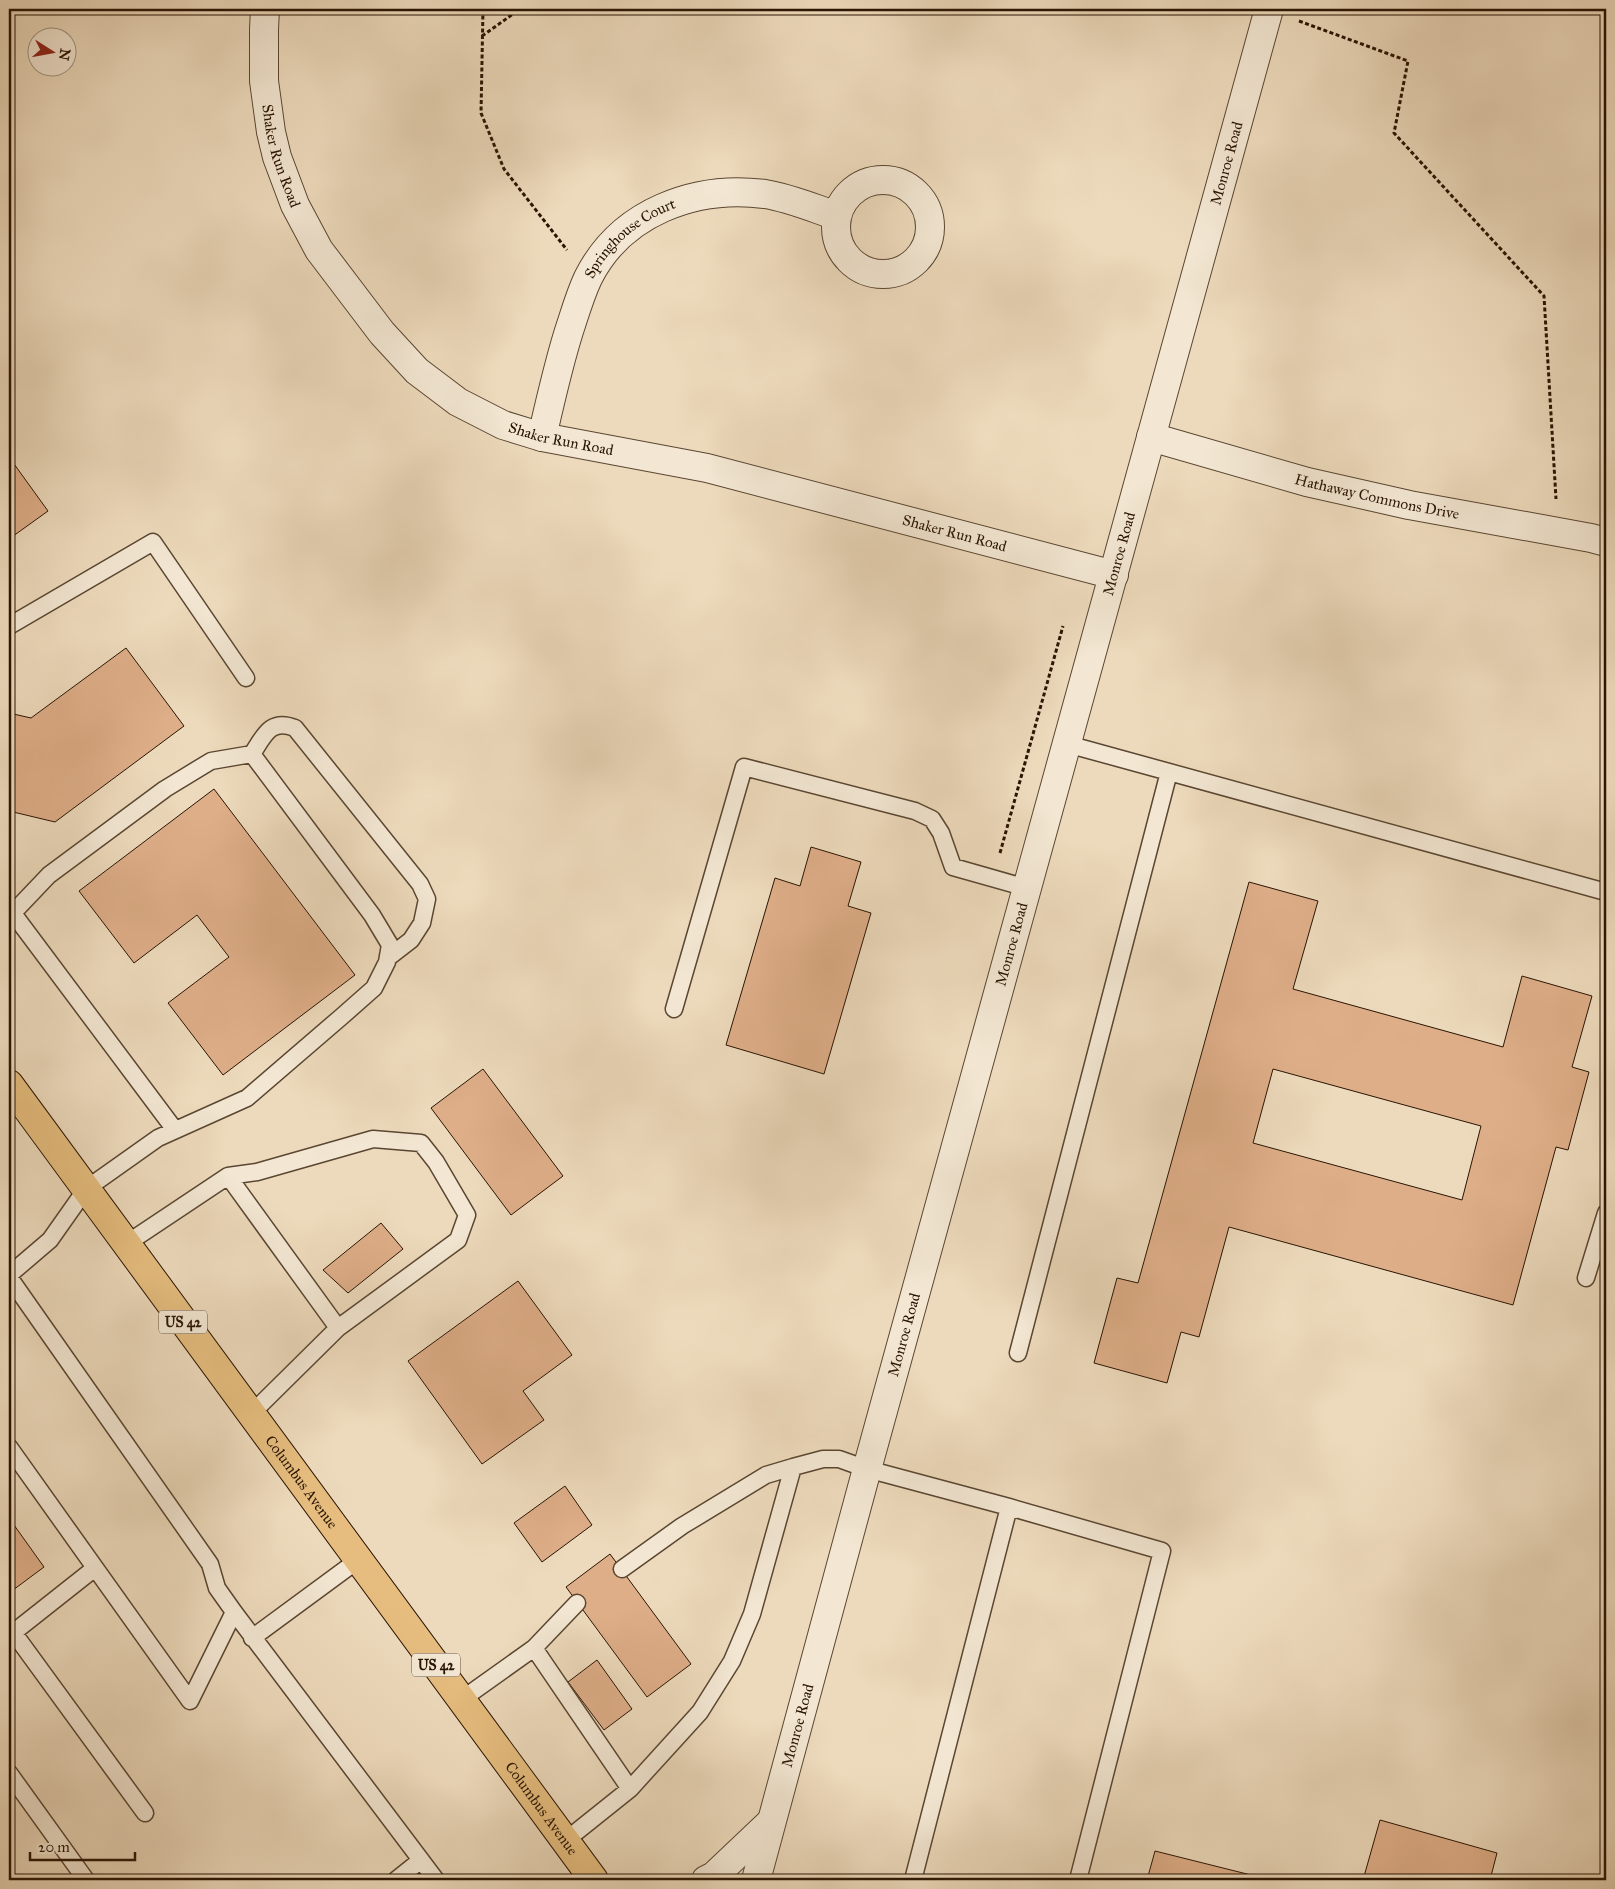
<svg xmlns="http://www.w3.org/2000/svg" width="1615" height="1889" font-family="'IM FELL Great Primer',serif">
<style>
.building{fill:#deae88;stroke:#291403;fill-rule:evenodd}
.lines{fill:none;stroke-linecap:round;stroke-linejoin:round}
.service-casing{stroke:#5a4631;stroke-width:19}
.minor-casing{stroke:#5a4631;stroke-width:30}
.tertiary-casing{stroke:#5a4631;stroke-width:30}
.primary-casing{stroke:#291403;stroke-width:30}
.path{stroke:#291403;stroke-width:3;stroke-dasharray:4 2.5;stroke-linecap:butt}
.service{stroke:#f3e7d3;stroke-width:16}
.minor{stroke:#f3e7d3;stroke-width:28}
.tertiary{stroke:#f3e7d3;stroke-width:28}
.primary{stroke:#e6bd7e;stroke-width:28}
.labels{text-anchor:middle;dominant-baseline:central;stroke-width:4.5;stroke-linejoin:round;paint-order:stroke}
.shield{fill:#f3e7d3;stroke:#665341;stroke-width:1}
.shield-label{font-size:14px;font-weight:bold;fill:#291403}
.street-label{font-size:15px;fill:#291403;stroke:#f3e7d3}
</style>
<rect width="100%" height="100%" fill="#eddabc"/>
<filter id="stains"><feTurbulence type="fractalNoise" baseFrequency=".004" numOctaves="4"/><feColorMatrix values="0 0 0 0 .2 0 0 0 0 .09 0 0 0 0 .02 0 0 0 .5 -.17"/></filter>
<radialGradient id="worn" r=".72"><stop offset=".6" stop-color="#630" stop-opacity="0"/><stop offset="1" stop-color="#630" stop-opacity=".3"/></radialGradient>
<path class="building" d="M9,457L48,511L9,539Z
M126,648L184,726L55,822L9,811V713L31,718Z
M214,789L355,975L223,1075L168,1003L229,957L197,915L134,963L79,891Z
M811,847L861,862L848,906L871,913L824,1074L726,1045L775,878L800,886Z
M1249,882L1318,901L1293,989L1503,1047L1522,976L1592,996L1572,1067L1589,1072L1568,1150L1556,1147L1513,1305L1229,1227L1199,1337L1181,1332L1167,1383L1094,1363L1117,1278L1138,1283ZM1273,1069L1481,1126L1462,1200L1253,1143Z
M483,1069L563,1176L511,1215L431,1108Z
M381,1223L403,1249L348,1293L323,1270Z
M518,1281L572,1355L523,1391L544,1420L482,1464L408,1361Z
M565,1486L592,1525L542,1562L514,1523Z
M9,1518L44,1567L9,1593Z
M610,1554L691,1664L647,1697L566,1587Z
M597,1660L632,1709L604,1730L568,1682Z
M1380,1820L1497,1853L1490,1880H1363Z
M1155,1851L1271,1880H1147Z"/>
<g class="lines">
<defs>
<path id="service" d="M9,626L153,542L246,678
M1067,744L1606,892
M252,754C264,736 270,718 295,728L420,884L427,899L422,923L411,940L389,957
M12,912L175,1130
M9,917L49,875L165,789L211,761L252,754L372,915L390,945L387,962L374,988L340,1018L247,1098L158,1138L86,1189L50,1240L9,1275
M674,1009L744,767L915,811L932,819L941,833L953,867L1027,888
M228,1176L257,1172L373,1139L421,1143L436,1162L467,1215L458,1240L338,1328
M126,1244L228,1176L338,1328L251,1414
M9,1277L210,1564L217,1588L234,1612L436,1880
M1586,1278L1606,1213
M1018,1353L1169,772
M9,1447L190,1701L234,1612
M793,1467L823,1459H839L867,1469L1009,1507L1162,1551L1078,1880
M622,1569L682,1526L766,1475L793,1467L752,1614L732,1661L700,1712L630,1789
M13,1632L145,1813
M9,1636L95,1568
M252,1638L358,1560
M534,1648L577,1603
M461,1700L534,1648L630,1789L565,1841
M9,1773L86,1880
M396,1880L421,1860
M913,1880L1009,1507"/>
<g id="minor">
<path id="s1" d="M265,9L264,29V81L271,132L277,157L295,205L319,250L382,333L417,371L458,402L503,425L542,437L707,468L1114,575"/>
<circle cx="883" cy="227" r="47"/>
<path id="s2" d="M542,437C550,402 558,366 569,331C575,313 580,295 588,278C621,212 695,185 765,194C790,198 813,208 837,216"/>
<path id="s3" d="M1151,437L1307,482L1409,505L1591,538L1606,542"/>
</g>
<g id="tertiary">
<path d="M706,1880L714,1876L771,1822"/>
<path id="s4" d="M756,1880L867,1469L1269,9"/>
</g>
<g id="primary">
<path id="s5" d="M9,1084L594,1880"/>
</g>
</defs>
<use href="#service" class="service-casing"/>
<use href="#minor" class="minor-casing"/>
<use href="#tertiary" class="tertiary-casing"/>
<use href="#primary" class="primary-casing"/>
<path class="path" d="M483,9L481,113L504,169L567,250
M1299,21L1408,61L1394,133L1544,296L1556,499
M482,36L520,9
M1000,853L1063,626"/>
<use href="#service" class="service"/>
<use href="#minor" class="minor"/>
<use href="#tertiary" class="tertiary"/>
<use href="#primary" class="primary"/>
</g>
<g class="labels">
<g class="shield">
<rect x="159" y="1310.5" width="48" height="23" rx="4"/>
<rect x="412" y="1653.5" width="48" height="23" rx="4"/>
</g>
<g class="shield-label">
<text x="183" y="1322">US 42</text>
<text x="436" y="1665">US 42</text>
</g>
<g class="street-label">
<text stroke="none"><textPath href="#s1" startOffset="149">Shaker Run Road</textPath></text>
<text stroke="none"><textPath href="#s4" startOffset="1780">Monroe Road</textPath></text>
<text stroke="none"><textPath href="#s2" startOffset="225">Springhouse Court</textPath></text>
<text stroke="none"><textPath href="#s1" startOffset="569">Shaker Run Road</textPath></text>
<text stroke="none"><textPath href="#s3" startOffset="234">Hathaway Commons Drive</textPath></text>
<text stroke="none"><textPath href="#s1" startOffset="974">Shaker Run Road</textPath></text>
<text stroke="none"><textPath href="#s4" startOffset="1375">Monroe Road</textPath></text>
<text stroke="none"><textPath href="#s4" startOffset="970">Monroe Road</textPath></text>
<text stroke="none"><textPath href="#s4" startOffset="565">Monroe Road</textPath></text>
<text stroke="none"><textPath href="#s5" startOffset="494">Columbus Avenue</textPath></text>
<text stroke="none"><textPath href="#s4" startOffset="160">Monroe Road</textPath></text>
<text stroke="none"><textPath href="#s5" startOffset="899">Columbus Avenue</textPath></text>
</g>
</g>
<rect width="1615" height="1889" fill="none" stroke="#eddabc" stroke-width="30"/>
<rect x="10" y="10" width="1595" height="1869" fill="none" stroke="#291403" stroke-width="2.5"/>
<rect x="15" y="15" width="1585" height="1859" fill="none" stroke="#291403"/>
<g transform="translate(52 52) rotate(101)"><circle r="24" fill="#f3e7d3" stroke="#a29380"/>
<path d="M0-4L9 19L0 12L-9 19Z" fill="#8f2418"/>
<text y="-8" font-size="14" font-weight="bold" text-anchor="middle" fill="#291403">N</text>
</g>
<path d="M30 1852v8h105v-8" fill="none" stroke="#291403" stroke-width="2.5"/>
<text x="38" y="1852" font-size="15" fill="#291403" stroke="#f3e7d3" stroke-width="4" paint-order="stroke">20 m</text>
<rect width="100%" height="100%" filter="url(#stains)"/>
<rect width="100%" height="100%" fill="url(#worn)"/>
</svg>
